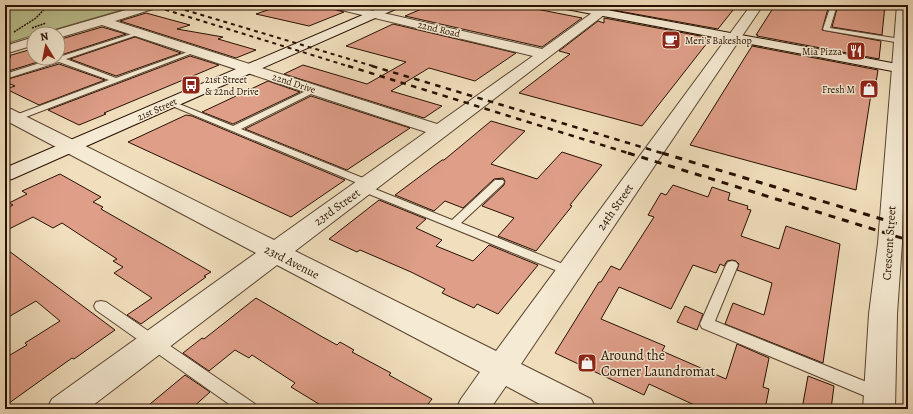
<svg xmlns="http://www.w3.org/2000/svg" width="913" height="414" font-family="Alegreya,serif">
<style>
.green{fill:#bbc18f;stroke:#716848}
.building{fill:#de9e88;stroke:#271001}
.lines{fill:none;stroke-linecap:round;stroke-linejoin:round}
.lane-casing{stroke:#594430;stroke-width:2}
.street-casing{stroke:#594430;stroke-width:2}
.secondary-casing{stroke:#271001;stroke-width:2}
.path{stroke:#271001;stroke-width:1.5;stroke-dasharray:2 1;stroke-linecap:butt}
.lane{fill:#f5ead3;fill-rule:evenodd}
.street{fill:#f5ead3;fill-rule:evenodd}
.secondary{fill:#f5ead3;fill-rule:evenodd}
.rail-far2{stroke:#271001;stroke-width:2;stroke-dasharray:4 4;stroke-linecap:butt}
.rail-far1{stroke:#271001;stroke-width:2.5;stroke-dasharray:5.5 5.5;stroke-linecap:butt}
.rail{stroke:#271001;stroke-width:3;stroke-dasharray:7 7;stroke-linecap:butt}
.labels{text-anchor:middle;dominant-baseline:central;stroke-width:3;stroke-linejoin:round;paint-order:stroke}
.far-street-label{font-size:10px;fill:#271001;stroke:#f5ead3}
.far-poi-label{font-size:10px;fill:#271001;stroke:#f5ead3;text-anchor:start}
.street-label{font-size:12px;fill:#271001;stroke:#f5ead3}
.near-poi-label{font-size:14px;fill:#271001;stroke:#f5ead3;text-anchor:start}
</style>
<rect width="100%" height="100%" fill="#f0debc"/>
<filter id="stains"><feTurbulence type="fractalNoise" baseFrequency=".005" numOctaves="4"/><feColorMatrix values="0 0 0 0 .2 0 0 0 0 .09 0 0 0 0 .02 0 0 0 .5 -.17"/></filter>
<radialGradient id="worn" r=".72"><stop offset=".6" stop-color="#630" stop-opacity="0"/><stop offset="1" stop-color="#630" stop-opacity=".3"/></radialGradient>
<path class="green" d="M5,5H139L39,34H34V35L5,44Z"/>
<path class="building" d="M282,5H326L329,8L344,12L309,26L256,14Z
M431,5H516L582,18L542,47L405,16Z
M618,5H737L718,29L613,10Z
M775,5H829L822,30L881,41L879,59L757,36L758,35H756Z
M838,5H885L882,35L832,27Z
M146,13L190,25L177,29L223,37L218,39L256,50L236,58L120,21Z
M604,18L711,38L642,126L519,93L570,54L559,51L598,21L604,23Z
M393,24L516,53L475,81L429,68L391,91L442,106L424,118L284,74L303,65L367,84L406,62L346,46Z
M102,27L126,34L58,56V40Z
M135,37L181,53L116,76L70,59Z
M752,46L878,70L874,95L871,94L856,190L690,145Z
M32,49H34V58H51L5,72V59L11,57L8,56Z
M190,56L219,65L104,113L106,114L79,125L48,110Z
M59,64L105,80L39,105L6,89L15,86L5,82V80Z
M268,81L300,92L233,124L202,112Z
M311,96L410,128L347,170L245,129Z
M186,115L192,116L345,180L291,217L128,142Z
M491,121L525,131L491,164L537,179L562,152L602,165L570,205L572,206L536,251L498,236L514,218L482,206L504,185L505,181L503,178L494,179L463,208L445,201L434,211L395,195L442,160H444Z
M60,174L101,197L93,202L103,207L101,209L211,272L204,276L206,277L141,324L127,315L152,298L114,273L123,267L113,261L117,259L62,223L53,228L33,217L5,231V209L13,205L9,203L27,194L22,191Z
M673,185L708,197L712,187L730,193L728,200L748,206L747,209L751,210L741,236L779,249L786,226L840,244L823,363L725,324L733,303L764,315L772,283L737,270L739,264L736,261L732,260L727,261L724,266L720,264L716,273L693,265L671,309L619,287L601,319L665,346L662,351L726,379L737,344L769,358L763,387L769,389L765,409H703L649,384L644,395L555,353L599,282H601L611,266L620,270L654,217L648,215L661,193L666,195Z
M379,200L426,219L416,228L442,240L436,246L473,261L489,245L538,265L498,314L477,304L474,308L442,293L445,289L411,272L360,250L357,252L329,239Z
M5,248L115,330L74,359L72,358L5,406V358L27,345L25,343L60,321L36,301L5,319Z
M256,298L319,335L337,345L340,342L354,350L352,352L391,373L389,375L432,399L424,409H327L291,387L295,383L252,355L249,358L235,350L209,371L183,353L202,338L204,339Z
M685,306L703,314L697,330L677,322Z
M185,375L210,392L191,409H144Z
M808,376L834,386L831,409H802Z"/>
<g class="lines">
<defs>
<path id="lane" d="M831,5H837L830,28L901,39L904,41L901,43L824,30L823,29Z
M138,32L143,33L66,59L116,78L193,50L198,51L5,125V119L109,80L59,62L5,79V74Z
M312,88H318L319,90L241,129L373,182L374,184L370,187L452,220L495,180H503L504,182L503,184L461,223L573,268L575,271L573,274L569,275L565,274L359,190L358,188L362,185L165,103L166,101H172L233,126Z
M732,261L736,262L738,265L715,321L884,389L886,394L884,399L878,401L872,399L702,328L700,324L726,265L728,262Z
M101,301L106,302L255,404L257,409H236L96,310L94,306L96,302Z"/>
<path id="street" d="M143,5H161L159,7L115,21L437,124L533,56L333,8L329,7L327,5H348L542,49L603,5H617L295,251L496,351L751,5H763L521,364L591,399L596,409H549L506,386L490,409H456L461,399L480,372L277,265L88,409H47L52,399L256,253L5,120V108L11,109L274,240L426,132L102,25L58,38V34H51L53,31Z
M897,5H908V33L902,243L897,314L895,409H863L869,314L878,243Z
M34,37V45L5,54V46Z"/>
<path id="secondary" d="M386,5H402L400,7L12,179L5,181V168Z
M555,5H580L908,66V74L561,8L557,7Z"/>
</defs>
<use href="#lane" class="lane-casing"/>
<use href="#street" class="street-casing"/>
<use href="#secondary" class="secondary-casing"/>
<path class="path" d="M32,28L46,23
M14,32L36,18L48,5"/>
<use href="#lane" class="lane"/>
<use href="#street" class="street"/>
<use href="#secondary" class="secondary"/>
<path class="rail-far2" d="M150,5L351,67
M185,10L376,67"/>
<path class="rail-far1" d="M348,66L631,154
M372,66L665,154"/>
<path class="rail" d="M628,153L908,240
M662,153L908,227"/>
</g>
<defs>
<symbol id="cafe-square" viewBox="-11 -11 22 22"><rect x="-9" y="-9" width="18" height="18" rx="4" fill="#8f2418" stroke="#f5ead3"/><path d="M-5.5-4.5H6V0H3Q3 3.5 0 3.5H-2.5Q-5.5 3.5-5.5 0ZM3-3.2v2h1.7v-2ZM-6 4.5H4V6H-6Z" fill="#fff"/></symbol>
<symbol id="restaurant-square" viewBox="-11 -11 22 22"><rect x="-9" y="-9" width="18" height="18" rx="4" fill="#8f2418" stroke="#f5ead3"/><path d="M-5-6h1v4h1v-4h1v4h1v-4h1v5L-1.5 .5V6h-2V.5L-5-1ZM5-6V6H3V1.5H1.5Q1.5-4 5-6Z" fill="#fff"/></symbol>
<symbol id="bus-square" viewBox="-11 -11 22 22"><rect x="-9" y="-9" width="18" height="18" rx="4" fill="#8f2418" stroke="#f5ead3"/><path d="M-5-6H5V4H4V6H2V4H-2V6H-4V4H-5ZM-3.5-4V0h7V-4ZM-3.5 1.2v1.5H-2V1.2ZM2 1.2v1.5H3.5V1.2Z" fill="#fff"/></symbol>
<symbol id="shop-square" viewBox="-11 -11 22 22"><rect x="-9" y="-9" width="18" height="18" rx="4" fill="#8f2418" stroke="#f5ead3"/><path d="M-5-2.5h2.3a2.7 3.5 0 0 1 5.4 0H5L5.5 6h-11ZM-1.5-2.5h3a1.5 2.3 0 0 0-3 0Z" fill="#fff"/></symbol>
</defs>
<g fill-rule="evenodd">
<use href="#cafe-square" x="660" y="29" width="22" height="22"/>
<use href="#restaurant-square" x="845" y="40" width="22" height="22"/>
<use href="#bus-square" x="180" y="74" width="22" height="22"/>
<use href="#shop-square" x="858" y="78" width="22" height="22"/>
<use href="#shop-square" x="576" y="352" width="22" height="22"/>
</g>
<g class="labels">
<g class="far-street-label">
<text transform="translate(439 29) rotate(13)">22nd Road</text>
<text transform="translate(294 83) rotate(18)">22nd Drive</text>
<text transform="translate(157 109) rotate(-24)">21st Street</text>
</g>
<g class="far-poi-label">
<text x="685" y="40">Meri's Bakeshop</text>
<text x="842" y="51" text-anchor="end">Mia Pizza</text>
<text x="205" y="79">21st Street<tspan x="205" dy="12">&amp; 22nd Drive</tspan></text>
<text x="855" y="89" text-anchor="end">Fresh M</text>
</g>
<g class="street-label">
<text transform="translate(337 207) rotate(-36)">23rd Street</text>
<text transform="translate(615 207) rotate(-55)">24th Street</text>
<text transform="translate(889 243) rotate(-86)">Crescent Street</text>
<text transform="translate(292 262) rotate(27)">23rd Avenue</text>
</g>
<g class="near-poi-label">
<text x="601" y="355">Around the<tspan x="601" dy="16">Corner Laundromat</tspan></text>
</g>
</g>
<rect width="913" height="414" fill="none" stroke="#f0debc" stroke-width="20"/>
<rect x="6" y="6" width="901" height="402" fill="none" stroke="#271001" stroke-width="2"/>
<rect x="10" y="10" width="893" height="394" fill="none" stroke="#271001"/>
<g transform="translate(46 46) rotate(350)"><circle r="19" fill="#f5ead3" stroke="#a3937f"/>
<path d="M0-3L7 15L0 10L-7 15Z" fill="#8f2418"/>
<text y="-6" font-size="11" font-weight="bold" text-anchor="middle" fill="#271001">N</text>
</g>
<rect width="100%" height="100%" filter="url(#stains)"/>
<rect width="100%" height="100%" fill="url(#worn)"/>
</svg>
